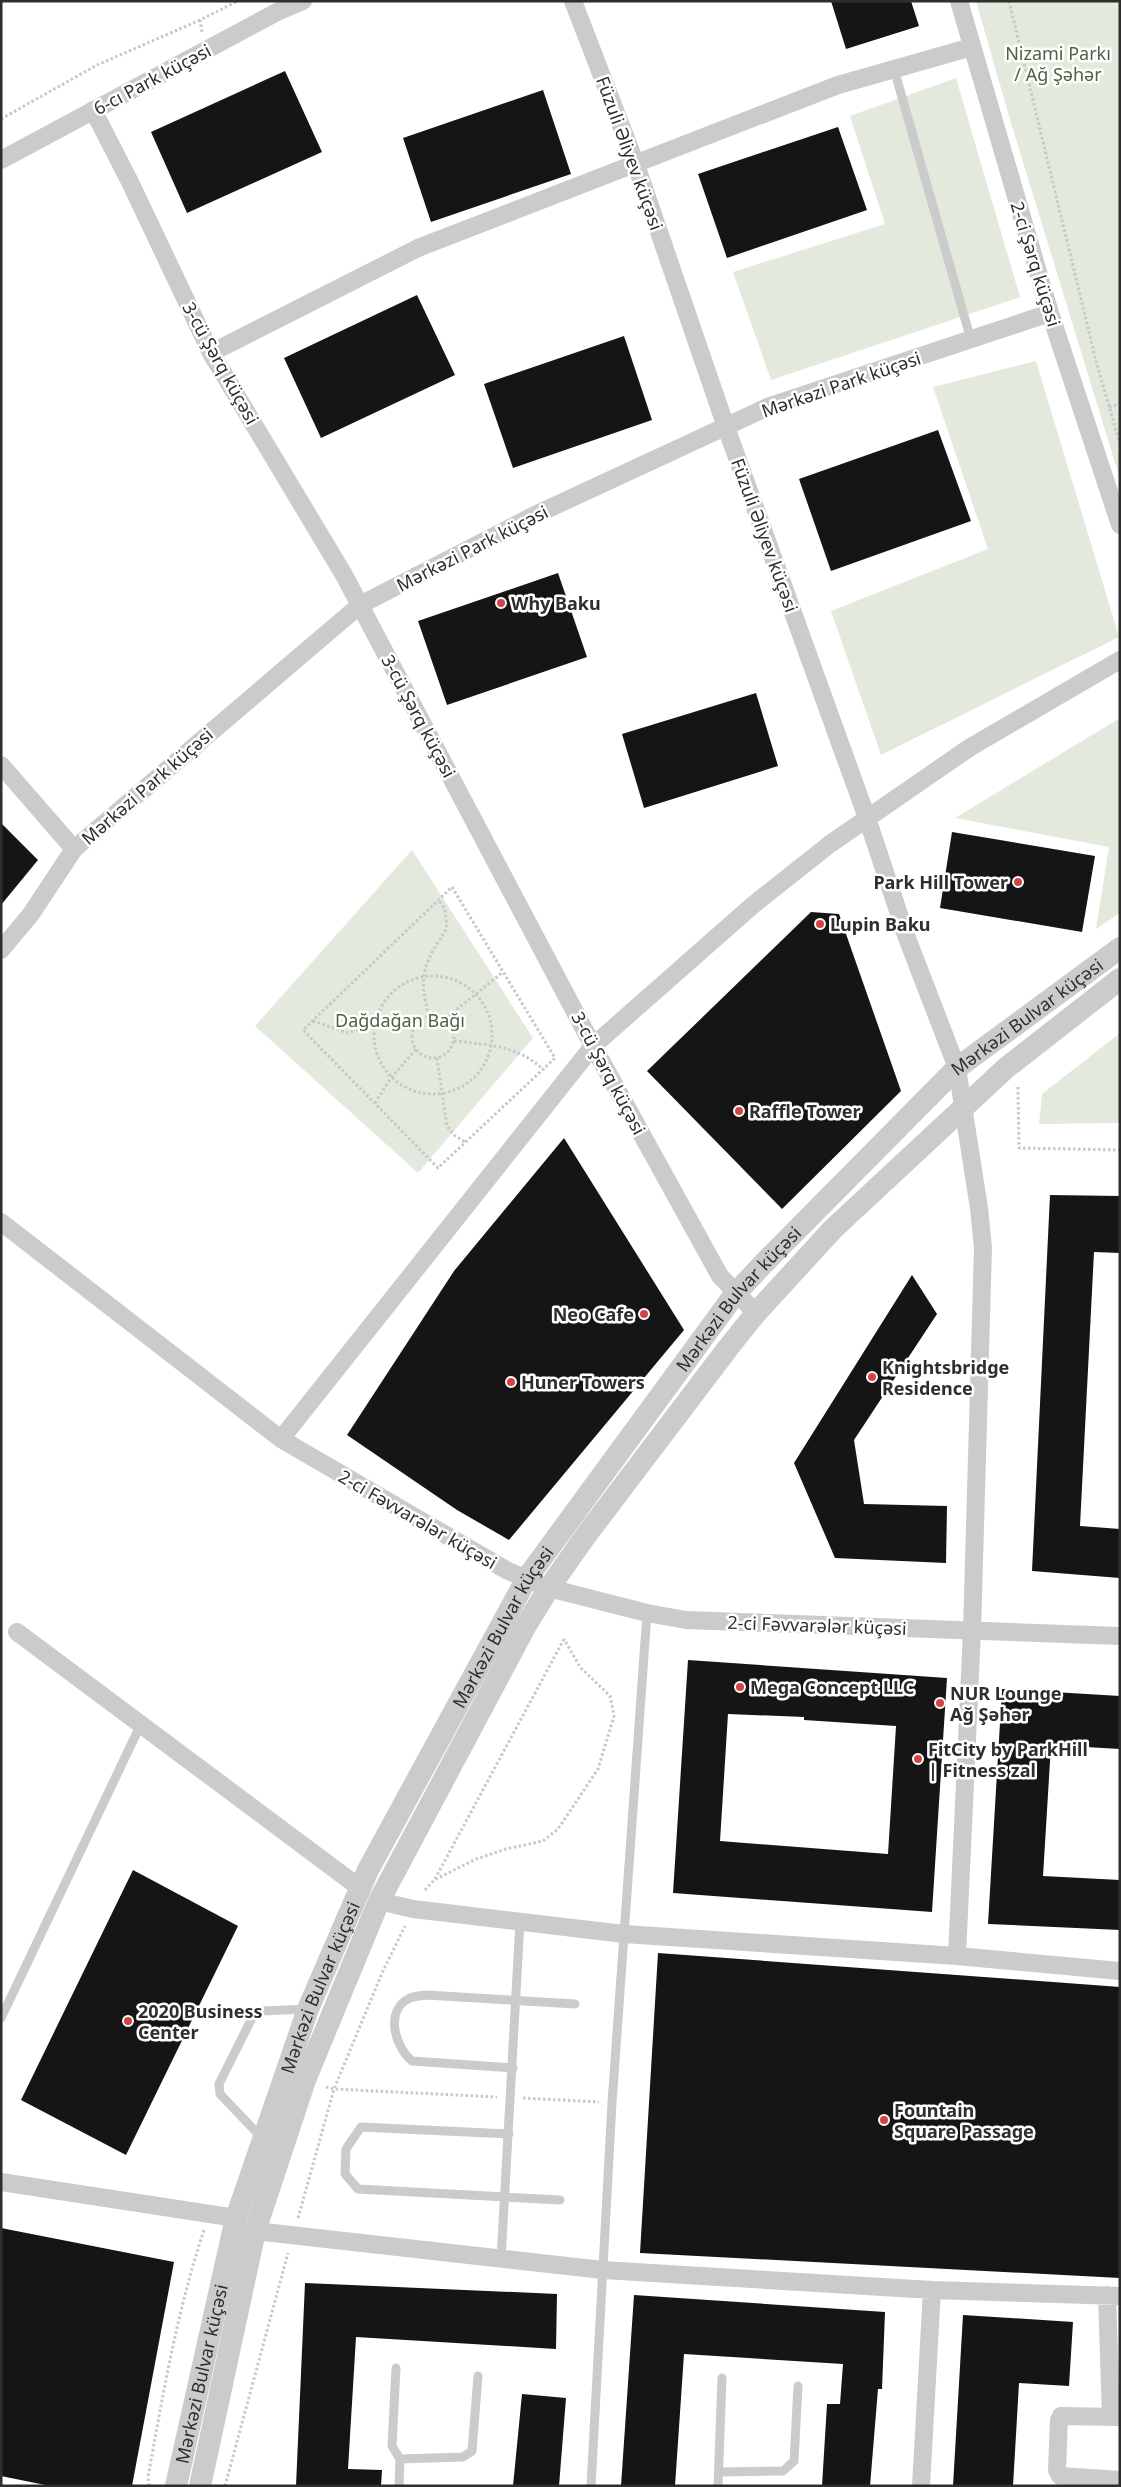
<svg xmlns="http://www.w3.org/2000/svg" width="1121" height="2487" font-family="'Noto Sans',sans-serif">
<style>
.green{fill:#e3e9dd}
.building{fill:#151515;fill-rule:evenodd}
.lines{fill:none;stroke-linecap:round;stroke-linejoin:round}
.path{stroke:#c8c8c8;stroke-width:3;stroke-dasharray:2.5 2.5;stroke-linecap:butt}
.service{stroke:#cbcbcb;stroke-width:9}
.minor{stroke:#cbcbcb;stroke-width:18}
.tertiary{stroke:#cbcbcb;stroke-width:22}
.poi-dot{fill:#cf4547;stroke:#fff;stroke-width:2}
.labels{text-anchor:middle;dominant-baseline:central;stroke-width:5;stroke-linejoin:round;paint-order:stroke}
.park-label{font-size:18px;fill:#4f6341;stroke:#fff}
.street-label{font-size:18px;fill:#2e2e2e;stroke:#fff}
.poi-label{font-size:18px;font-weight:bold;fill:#2e2e2e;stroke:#fff;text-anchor:start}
</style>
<rect width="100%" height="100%" fill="#fff"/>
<path class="green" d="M976,1H1120V479L1011,123Z
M956,78L1020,297L771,380L733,272L885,224L850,116Z
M1036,361L1119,637L881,755L831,611L988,549L933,387Z
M1120,718V913L1096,929L1109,847L955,818Z
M412,850L533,1038L418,1173L255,1026Z
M1120,1033V1123L1039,1124L1042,1094Z"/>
<path class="building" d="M831,1H911L919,26L846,49Z
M285,71L322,152L187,213L151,132Z
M543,90L571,174L431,222L403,138Z
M838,127L867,210L727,258L698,174Z
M417,295L455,375L321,438L284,358Z
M624,336L652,420L513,468L484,384Z
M938,430L971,521L831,571L799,479Z
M558,573L587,657L447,705L418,621Z
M756,693L778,766L644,808L622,734Z
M1,823L38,860L1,905Z
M952,832L1095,856L1082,932L940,908Z
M811,912L839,914L901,1091L782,1209L647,1071Z
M564,1138L684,1330L509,1540L457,1510L347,1435L454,1271Z
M1050,1195L1120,1196V1253L1094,1252L1080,1526L1120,1529V1578L1032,1571Z
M912,1275L937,1314L854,1440L864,1504L947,1506L946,1563L835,1558L794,1463Z
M688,1660L947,1678L932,1912L673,1893ZM728,1714L804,1717V1720L896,1726L888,1854L720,1841Z
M1002,1689L1120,1696V1749L1051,1745L1043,1876L1120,1880V1930L988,1924Z
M133,1870L238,1926L126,2155L21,2100Z
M658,1953L1120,1987V2278L640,2253Z
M1,2228L174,2262L132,2486H50L1,2476Z
M305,2283L557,2294L556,2349L356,2337L348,2469L382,2470L381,2486H296Z
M634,2295L885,2312L882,2389H878L870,2486H822L827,2404H840L843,2364L684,2354L675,2486H621Z
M963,2315L1073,2322L1069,2386L1019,2383L1013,2486H953Z
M522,2394L566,2398L559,2486H513Z"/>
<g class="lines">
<path class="path" d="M1009,1L1096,361L1120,444
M202,32L200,20L238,1
M1,119L97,65L200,20
M1109,407L1120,404
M452,887L555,1058L438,1168L303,1030Z
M374 1035a59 59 0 1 1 118 0a59 59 0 1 1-118 0Z
M412 1037a21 21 0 1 1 42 0a21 21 0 1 1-42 0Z
M429,1016C417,974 425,963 447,928L445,909L438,899
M445,1019L503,972
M313,1021L348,1033L374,1025H416
M454,1041C489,1045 517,1045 544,1070
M437,1058L447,1126L454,1135L465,1142
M1018,1087L1019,1148L1120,1150
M375,1103L391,1078L416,1049
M435,1879L564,1639
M425,1890L434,1880L476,1859L506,1849L543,1841L558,1829L598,1769L614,1716L610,1696L580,1667L564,1639
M326,2087L334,2089L497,2097
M523,2098L599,2102
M298,2218L334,2089L382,1973L405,1926
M149,2486L148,2477C163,2394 177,2311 204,2230
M225,2486L288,2253"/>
<path class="service" d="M894,69L971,340
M1,2018L140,1726
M513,2068L412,2061C395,2047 384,2010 410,1998C415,1996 421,1996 426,1995L575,2004
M509,2134L361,2127L346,2149L345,2174L358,2189L560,2200
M262,2138L220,2094L219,2084L253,2016L262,2011L308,2009
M501,2259L520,1922
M396,2368L392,2446L400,2459L399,2486
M400,2459L463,2457L472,2451L478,2376
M719,2472L783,2471L794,2461L798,2386
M591,2486L612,2103L647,1613
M718,2486L722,2378"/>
<path class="minor" d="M573,1L635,162L726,427L867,818L907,938L957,1068L979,1208L983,1248L972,1631L957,1956
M959,1L1050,313L1120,525
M93,110L130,182L211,353L344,575L593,1046L720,1276L756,1313
M1,160L277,12L303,1
M211,353L418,248L838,85L972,47
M1,765L74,849
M1,950L31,914L74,849L360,605L535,515L770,406L1050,313
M1,1222L281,1439L408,1513L508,1571L549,1588L647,1613L686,1620L1120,1636
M281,1439L593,1046L753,905L830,844L969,748L1120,660
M17,1632L360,1888
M379,1901L413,1909L624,1934L957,1956L1120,1971
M1,2182L236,2218
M255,2231L603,2270L932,2290L1120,2296
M1107,2295L1111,2417
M1120,2417L1061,2416L1059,2420L1057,2470L1060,2476L1120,2480
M921,2486L932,2290"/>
<g class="tertiary">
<path id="s1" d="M176,2486L236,2218L308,2009L368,1870L527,1578L735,1294L765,1262L957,1068L1120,948"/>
<path d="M200,2486L255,2231L305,2080L379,1901L525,1627L549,1588L587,1534L728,1348L756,1313L833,1229L1006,1068L1120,979"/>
</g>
</g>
<g class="poi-dot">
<circle cx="501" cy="603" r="5"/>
<circle cx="1018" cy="882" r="5"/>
<circle cx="820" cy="924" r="5"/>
<circle cx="739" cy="1111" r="5"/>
<circle cx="644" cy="1314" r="5"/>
<circle cx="872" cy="1377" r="5"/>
<circle cx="511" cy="1382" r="5"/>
<circle cx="740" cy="1687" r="5"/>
<circle cx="940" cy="1703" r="5"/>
<circle cx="918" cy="1759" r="5"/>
<circle cx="128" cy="2021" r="5"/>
<circle cx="884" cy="2120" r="5"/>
</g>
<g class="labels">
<g class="park-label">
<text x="1058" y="53">Nizami Parkı<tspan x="1058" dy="21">/ Ağ Şəhər</tspan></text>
<text x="400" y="1020">Dağdağan Bağı</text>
</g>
<g class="street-label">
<text transform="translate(152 79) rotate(-28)">6-cı Park küçəsi</text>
<text transform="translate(630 153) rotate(70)">Füzuli Əliyev küçəsi</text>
<text transform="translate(1036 264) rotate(73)">2-ci Şərq küçəsi</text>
<text transform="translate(221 363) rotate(61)">3-cü Şərq küçəsi</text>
<text transform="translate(841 384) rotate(-19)">Mərkəzi Park küçəsi</text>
<text transform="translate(765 535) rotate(70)">Füzuli Əliyev küçəsi</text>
<text transform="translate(472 548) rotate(-27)">Mərkəzi Park küçəsi</text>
<text transform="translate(419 716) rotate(62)">3-cü Şərq küçəsi</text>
<text transform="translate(147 786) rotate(-41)">Mərkəzi Park küçəsi</text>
<text stroke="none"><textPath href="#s1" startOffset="1735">Mərkəzi Bulvar küçəsi</textPath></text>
<text transform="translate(609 1073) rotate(62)">3-cü Şərq küçəsi</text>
<text stroke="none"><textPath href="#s1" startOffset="1330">Mərkəzi Bulvar küçəsi</textPath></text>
<text transform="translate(418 1519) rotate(30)">2-ci Fəvvarələr küçəsi</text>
<text transform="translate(817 1625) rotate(2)">2-ci Fəvvarələr küçəsi</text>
<text stroke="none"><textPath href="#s1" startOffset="925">Mərkəzi Bulvar küçəsi</textPath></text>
<text stroke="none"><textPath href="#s1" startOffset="520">Mərkəzi Bulvar küçəsi</textPath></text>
<text stroke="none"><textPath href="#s1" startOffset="115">Mərkəzi Bulvar küçəsi</textPath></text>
</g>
<g class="poi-label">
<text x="511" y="603">Why Baku</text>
<text x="1008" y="882" text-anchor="end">Park Hill Tower</text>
<text x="830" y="924">Lupin Baku</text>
<text x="749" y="1111">Raffle Tower</text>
<text x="634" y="1314" text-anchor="end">Neo Cafe</text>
<text x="882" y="1367">Knightsbridge<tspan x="882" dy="21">Residence</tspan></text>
<text x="521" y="1382">Huner Towers</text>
<text x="750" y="1687">Mega Concept LLC</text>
<text x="950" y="1693">NUR Lounge<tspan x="950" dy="21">Ağ Şəhər</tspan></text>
<text x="928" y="1749">FitCity by ParkHill<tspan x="928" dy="21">| Fitness zal</tspan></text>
<text x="138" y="2011">2020 Business<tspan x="138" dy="21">Center</tspan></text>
<text x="894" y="2110">Fountain<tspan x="894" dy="21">Square Passage</tspan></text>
</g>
</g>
<rect width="1121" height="2487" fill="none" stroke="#2e2e2e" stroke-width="5"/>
</svg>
